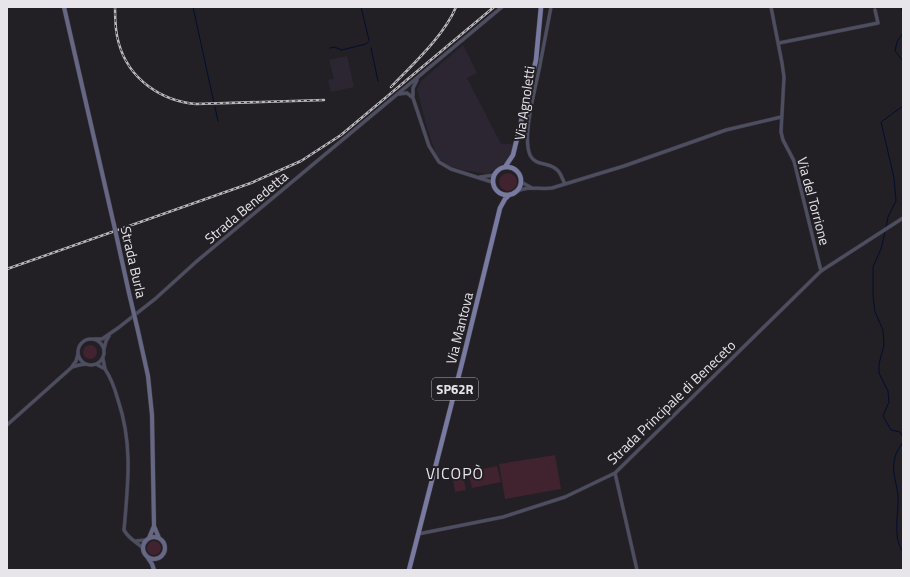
<svg xmlns="http://www.w3.org/2000/svg" width="910" height="577" font-family="'Titillium Web',sans-serif">
<style>
.built{fill:#2c2632}
.green{fill:#40232e}
.lines{fill:none;stroke-linecap:round;stroke-linejoin:round}
.stream{stroke:#000e2f;stroke-width:1}
.minor-casing{stroke:#3e3b41;stroke-width:4}
.secondary-casing{stroke:#3e3b41;stroke-width:5}
.primary-casing{stroke:#3e3b41;stroke-width:5.5}
.minor{stroke:#4d4e61;stroke-width:3}
.secondary{stroke:#666785;stroke-width:4}
.primary{stroke:#797aa1;stroke-width:4.5}
.rail-casing{stroke:#bab8bd;stroke-width:2.5}
.rail{stroke:#221f25;stroke-width:1;stroke-dasharray:3;stroke-linecap:butt}
.secondary-bridge-casing{stroke:#3e3b41;stroke-width:5;stroke-linecap:butt}
.secondary-bridge{stroke:#666785;stroke-width:4}
.labels{text-anchor:middle;dominant-baseline:central;stroke-width:4;stroke-linejoin:round;paint-order:stroke}
.shield{fill:#221f25;stroke:#acaaaf;stroke-width:1}
.shield-label{font-size:13px;font-weight:bold;fill:#e7e5ea}
.street-label{font-size:14px;fill:#e7e5ea;stroke:#221f25}
.quarter-label{font-size:16px;letter-spacing:1px;fill:#e7e5ea;stroke:#221f25}
</style>
<rect width="100%" height="100%" fill="#221f25"/>
<path class="built" d="M463,45L477,73L467,78L501,144H512L513,146L511,156L507,161L488,174L463,170L449,166L437,157L427,128L417,89L422,80Z
M347,56L354,87L331,92L328,80L334,79L329,60Z"/>
<path class="green" d="M499 182a9 9 0 1 1 18 0a9 9 0 1 1-18 0Z
M83 352a7 7 0 1 1 14 0a7 7 0 1 1-14 0Z
M555,455L561,489L505,499L499,464Z
M497,466L501,482L472,488L468,472Z
M462,471L466,490L455,492L452,473Z
M147 548a7 7 0 1 1 14 0a7 7 0 1 1-14 0Z"/>
<g class="lines">
<path class="stream" d="M193,7L214,103
M361,7L369,40
M901,7L903,13
M903,33L897,42L895,51L903,61
M330,48L334,47L342,50L366,44L369,41
M371,48L378,81
M215,107L218,121
M886,228L888,217L896,201L894,178L881,122L903,106
M885,232L881,249L873,267V296L875,312L883,330L884,345L879,364V373L888,391L889,402L883,416L891,430L900,432L903,437
M903,442C899,448 895,454 894,462C892,472 897,485 898,496C899,514 892,537 903,552"/>
<defs>
<path id="minor" d="M551,7C547,28 543,49 539,70C535,90 522,136 530,155C535,166 548,162 556,169C561,172 562,179 565,184
M771,7L782,63L784,77L781,132L783,140L794,161L821,271
M779,43L878,23L875,10
M399,94L407,93L413,98L429,146L439,162L451,169L492,182
M413,96V88L417,80
M480,177L494,175
M521,182L532,188
M516,192C528,185 540,190 552,188L624,166L726,130L781,117
M78 352a13 13 0 1 1 26 0a13 13 0 1 1-26 0Z
M94,339H102L118,328L155,299L197,261L502,7
M104,349L106,341L109,336
M96,364L105,369L103,359
M72,367L79,365L86,364
M105,369C111,378 115,389 118,400C133,444 128,484 124,530C128,538 136,542 143,548
M7,425L71,368L76,361L78,354
M615,473L637,570
M418,534L503,517L565,497L615,473L821,271L903,218
M135,541L146,540"/>
<path id="secondary" d="M64,7L114,225
M116,234L129,293
M138,331L148,376L152,415L154,526L149,538
M154,526L159,538
M143 548a11 11 0 1 1 22 0a11 11 0 1 1-22 0Z
M148,558L152,564L154,570"/>
<path id="primary" d="M493 181a14 14 0 1 1 28 0a14 14 0 1 1-28 0Z
M505,167L513,155L536,60L541,7
M409,570L463,359L500,208L505,199L509,195"/>
</defs>
<use href="#minor" class="minor-casing"/>
<use href="#secondary" class="secondary-casing"/>
<use href="#primary" class="primary-casing"/>
<use href="#minor" class="minor"/>
<use href="#secondary" class="secondary"/>
<use href="#primary" class="primary"/>
<defs>
<path id="rail" d="M115,7C115,19 115,32 119,44C129,79 161,101 196,104L324,100
M391,87C412,65 444,36 456,7
M7,269L251,183L301,161L341,135L494,7"/>
</defs>
<use href="#rail" class="rail-casing"/>
<use href="#rail" class="rail"/>
<defs>
<path id="secondary-bridge" d="M114,225L116,234
M129,293L138,331"/>
</defs>
<use href="#secondary-bridge" class="secondary-bridge-casing"/>
<use href="#secondary-bridge" class="secondary-bridge"/>
</g>
<g class="labels">
<rect class="shield" x="432" y="378" width="46" height="22" rx="3"/>
<g class="shield-label">
<text x="455" y="389">SP62R</text>
</g>
<g class="street-label">
<text transform="translate(524 103) rotate(-82)">Via Agnoletti</text>
<text transform="translate(814 201) rotate(75)">Via del Torrione</text>
<text transform="translate(246 207) rotate(-40)">Strada Benedetta</text>
<text transform="translate(134 262) rotate(77)">Strada Burla</text>
<text transform="translate(459 328) rotate(-76)">Via Mantova</text>
<text transform="translate(671 402) rotate(-44)">Strada Principale di Beneceto</text>
</g>
<g class="quarter-label">
<text x="455" y="473">VICOPÒ</text>
</g>
</g>
<rect width="910" height="577" fill="none" stroke="#e7e5ea" stroke-width="16"/>
</svg>
